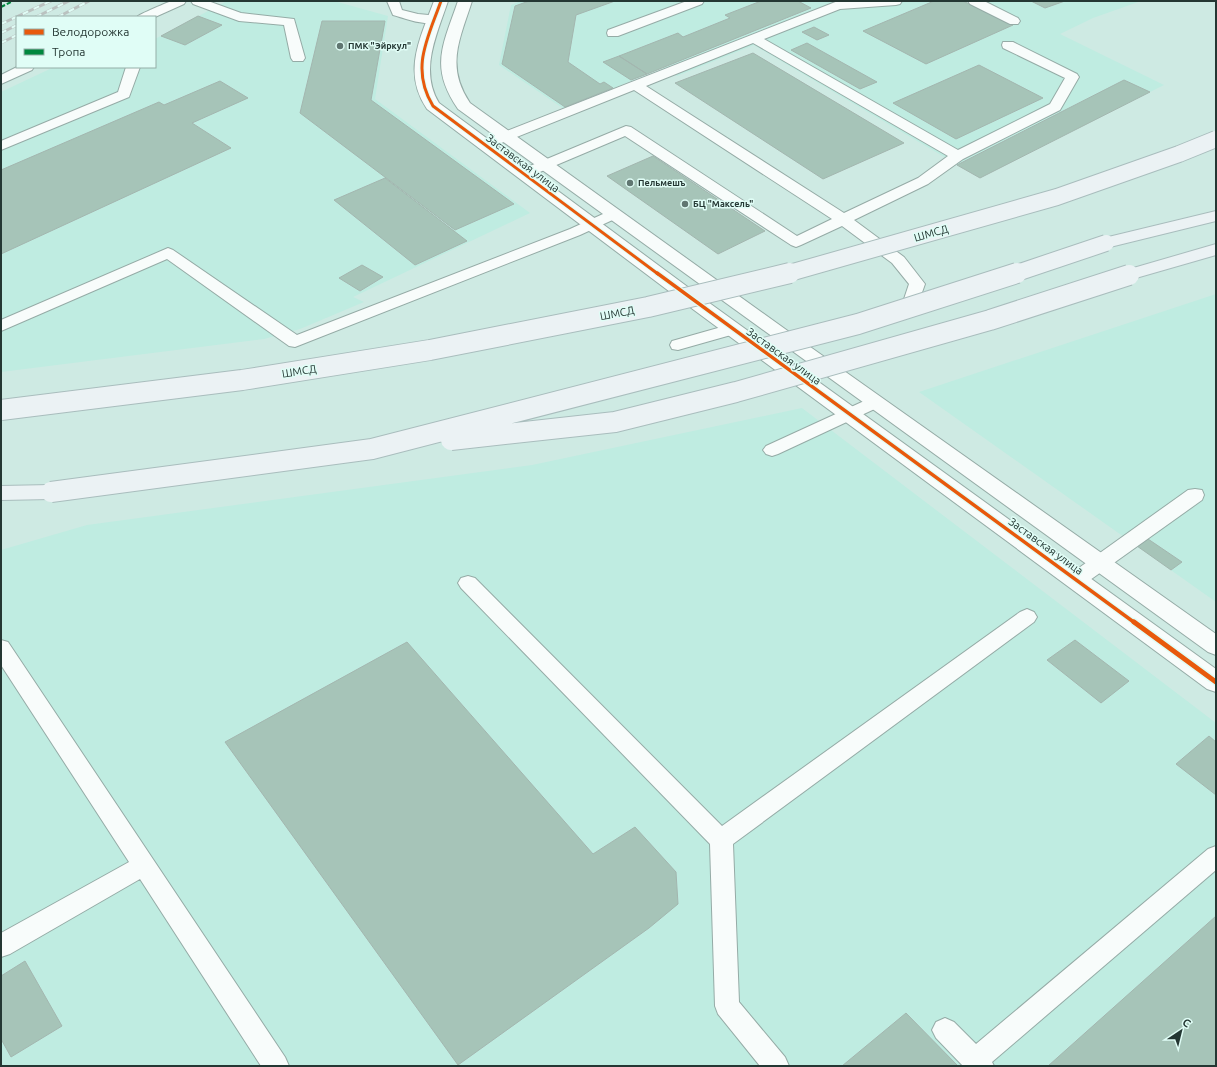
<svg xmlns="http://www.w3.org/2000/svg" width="1217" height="1067" font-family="Ubuntu,sans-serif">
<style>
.built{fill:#bfece1}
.building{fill:#a6c4b8;stroke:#a3b6af}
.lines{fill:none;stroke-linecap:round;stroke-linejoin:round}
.service-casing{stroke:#95aba6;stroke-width:2}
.minor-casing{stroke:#95aba6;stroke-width:2}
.tertiary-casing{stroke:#95aba6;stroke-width:2}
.primary-casing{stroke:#a9bdbd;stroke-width:2}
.service{fill:#f8fcfb;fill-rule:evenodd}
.minor{fill:#f8fcfb;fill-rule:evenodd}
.tertiary{fill:#f8fcfb;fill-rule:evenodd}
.primary{fill:#ebf2f4;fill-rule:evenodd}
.rail-casing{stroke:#bac2c0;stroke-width:3}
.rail{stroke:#e0fdf6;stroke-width:2;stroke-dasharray:6;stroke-linecap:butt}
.primary-bridge-far1-casing{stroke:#a9bdbd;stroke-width:18;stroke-linecap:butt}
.primary-bridge-casing{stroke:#a9bdbd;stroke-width:22;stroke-linecap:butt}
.primary-bridge-far1{stroke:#ebf2f4;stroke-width:16}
.primary-bridge{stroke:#ebf2f4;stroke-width:20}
.quiet{stroke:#00873e;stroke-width:2;stroke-dasharray:4.5 2;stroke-linecap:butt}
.cycleway-far2-casing{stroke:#e0fdf6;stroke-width:5}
.cycleway-far1-casing{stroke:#e0fdf6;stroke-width:6}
.cycleway-casing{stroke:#e0fdf6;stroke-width:8}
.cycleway-far2{stroke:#e8590c;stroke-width:3}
.cycleway-far1{stroke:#e8590c;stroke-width:3.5}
.cycleway{stroke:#e8590c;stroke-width:5}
.poi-dot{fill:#607671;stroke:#e0fdf6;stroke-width:1.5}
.labels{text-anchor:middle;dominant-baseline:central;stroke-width:3;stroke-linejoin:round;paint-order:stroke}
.far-poi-label{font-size:9px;font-weight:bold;fill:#243733;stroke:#e0fdf6;text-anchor:start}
.street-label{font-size:11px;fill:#243733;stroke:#e0fdf6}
</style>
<rect width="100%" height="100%" fill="#ceeae3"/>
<path class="built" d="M227,1H334L388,16L375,99L530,213L353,297L364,302L300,329L264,339L1,372V92L54,67H155V39Z
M521,1H1141L1093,18L1060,34L1164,85L980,178L754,45L677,76L662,68L564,109L499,65L511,5Z
M1216,294V602L919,392Z
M802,408L1216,723V1066H1V550L87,525L532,465Z"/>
<path class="building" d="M529,1H615L576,15L568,62L600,84L604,82L613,88L565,107L502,64L515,6Z
M761,1H798L811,8L647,74L619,56L678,33L683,37L730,18L725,15Z
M934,1H963L1013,25L926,64L863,31Z
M1031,1H1065L1045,8Z
M198,16L222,25L185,45L161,36Z
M322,21H385L371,100L514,204L455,230L300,113Z
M814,27L829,35L817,40L802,32Z
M807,43L877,82L860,89L791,50Z
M753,53L904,143L823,179L675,83Z
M619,56L647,74L631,80L603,62Z
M979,65L1043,98L956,139L893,103Z
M1124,80L1150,92L980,178L957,165Z
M220,81L248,98L192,123L231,148L1,254V170L159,102L164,105Z
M653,156L765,231L718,254L607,176Z
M385,178L467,241L415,265L334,200Z
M362,265L383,277L360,291L339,278Z
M1148,539L1182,562L1171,570L1137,546Z
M1075,640L1129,681L1101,703L1047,660Z
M407,642L593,854L635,827L676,872L678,904L649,928L458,1065L225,742Z
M1209,736L1216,742V795L1176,764Z
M1216,916V1066H1048Z
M25,961L62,1026L11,1057L1,1039V976Z
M906,1013L958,1066H842Z"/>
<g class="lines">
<defs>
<path id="service" d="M171,1H186L184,4L155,17H137C139,14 165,4 171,1Z
M191,1H208L241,13L294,19L305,58L303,61H293L291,58L284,25L239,21L193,4Z
M387,1H399L402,10L418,14L439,16L441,19L439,22C424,26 407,19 393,15Z
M687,1H704L702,4L618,36H608L607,33L608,30Z
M838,1H902L900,4L896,5L840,9L764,39L958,150L1050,104L1065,78L1003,48L1002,45L1003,42H1013L1077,74L1079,77L1060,110L963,159L928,184L854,220L904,257L925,284L914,315L898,319L892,318L890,314L892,310L901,308L909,284L892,263L842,226L801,245L796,247L791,245L625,136L528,177L523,178L518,177L516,174L518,171L626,126L631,127L797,236L832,219L634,90L489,148L484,149L479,148L477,145L479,142ZM753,43L948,156L918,178L844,213L646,86Z
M968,1H984L1018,18L1020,21L1018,24H1010L970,4Z
M17,67H34L32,70L1,84V75Z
M126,67H140L129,97L1,150V141L118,92Z
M614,209L619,211L622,214L619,217L580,235L295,347L289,346L167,259L1,331V320L168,248L173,250L297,335L570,229Z
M732,324L738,325L740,329L738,333L678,350L672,349L670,345L672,341Z
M875,396L881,398L884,402L881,406L778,454L772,456L766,454L763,450L766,446Z
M1195,489L1202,490L1204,495L1202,500L1083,585L1076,587L1069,585L1066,580L1069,575L1188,490Z
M468,576L475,578L722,826L1020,612L1027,609L1034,612L1037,617L1034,622L733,844L739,1002L785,1057L789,1066H760L718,1014L715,1006L710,844L461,588L458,583L461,578Z
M1,640L8,642L285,1057L289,1066H261L140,879L10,954L1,957V933L129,862L1,665Z
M1216,846V870L992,1062L994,1066H963L936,1038L932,1030L936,1022L945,1018L954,1022L976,1044L1208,849Z"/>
<path id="minor" d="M434,1H448C437,34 419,70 439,103L708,302L1216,669V692L1207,689L694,310L427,109C402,72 420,39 434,1Z"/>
<path id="tertiary" d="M458,1H472C460,39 445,66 470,103L799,339L1216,634V655L1208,652L458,109C429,67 443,45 458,1Z"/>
<path id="primary" d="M1216,211V221L1106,248L1100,247L1097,243L1100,239Z
M1216,244V255L1129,280L1123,279L1120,275L1123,271Z
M51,485L59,487L62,492L59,497L51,499L1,500V486Z"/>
</defs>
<use href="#service" class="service-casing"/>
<use href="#minor" class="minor-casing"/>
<use href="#tertiary" class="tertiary-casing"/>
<use href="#primary" class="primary-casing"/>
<use href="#service" class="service"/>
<use href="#minor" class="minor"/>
<use href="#tertiary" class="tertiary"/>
<use href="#primary" class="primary"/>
<defs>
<path id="rail" d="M36,17L69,1
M58,17L89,1
M1,24L51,1
M1,33L17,25
M1,43L17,35"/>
</defs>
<use href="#rail" class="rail-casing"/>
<use href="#rail" class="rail"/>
<defs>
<path id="primary-bridge-far1" d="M786,274L1057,197L1179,154L1216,139
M1014,274L1106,243"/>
<path id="primary-bridge" d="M1,410L242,380L430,350L648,307L790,273
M451,440L615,422L736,392L990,320L1129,275
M51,492L372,449L858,324L1017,273"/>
</defs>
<use href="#primary-bridge-far1" class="primary-bridge-far1-casing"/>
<use href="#primary-bridge" class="primary-bridge-casing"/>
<use href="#primary-bridge-far1" class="primary-bridge-far1"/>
<use href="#primary-bridge" class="primary-bridge"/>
<path class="quiet" d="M1,7L13,1"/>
<defs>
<path id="cycleway-far2" d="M441,1C428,38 410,68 433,106L658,274"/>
<path id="cycleway-far1" d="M657,273L1135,623"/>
<path id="cycleway" d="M1134,622L1216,682"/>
</defs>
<use href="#cycleway-far2" class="cycleway-far2-casing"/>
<use href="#cycleway-far1" class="cycleway-far1-casing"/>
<use href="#cycleway" class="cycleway-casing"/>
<use href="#cycleway-far2" class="cycleway-far2"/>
<use href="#cycleway-far1" class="cycleway-far1"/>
<use href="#cycleway" class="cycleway"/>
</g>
<g class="poi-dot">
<circle cx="340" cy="46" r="4"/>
<circle cx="630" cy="183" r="4"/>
<circle cx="685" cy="204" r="4"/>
</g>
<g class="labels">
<g class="far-poi-label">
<text x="348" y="46">ПМК "Эйркул"</text>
<text x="638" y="183">Пельмешъ</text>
<text x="693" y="204">БЦ "Максель"</text>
</g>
<g class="street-label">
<text transform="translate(523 163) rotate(37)">Заставская улица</text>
<text transform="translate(931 233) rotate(-16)">ШМСД</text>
<text transform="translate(617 313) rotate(-11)">ШМСД</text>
<text transform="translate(784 356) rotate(36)">Заставская улица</text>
<text transform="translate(299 371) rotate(-9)">ШМСД</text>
<text transform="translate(1046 546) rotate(36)">Заставская улица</text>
</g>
</g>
<rect width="1217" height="1067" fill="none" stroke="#243733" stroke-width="4"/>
<rect x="16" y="16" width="140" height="52" fill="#e0fdf6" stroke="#95aea8"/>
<rect x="24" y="29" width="20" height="6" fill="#e8590c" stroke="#95aea8"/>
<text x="52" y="36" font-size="12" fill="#243733">Велодорожка</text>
<rect x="24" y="49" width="20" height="6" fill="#00873e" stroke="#95aea8"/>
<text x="52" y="56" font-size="12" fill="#243733">Тропа</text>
<g transform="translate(1181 1031) rotate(35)" stroke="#e0fdf6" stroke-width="3" paint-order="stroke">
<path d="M0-3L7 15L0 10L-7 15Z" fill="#243733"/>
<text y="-6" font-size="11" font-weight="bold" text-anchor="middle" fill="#243733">С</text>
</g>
</svg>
